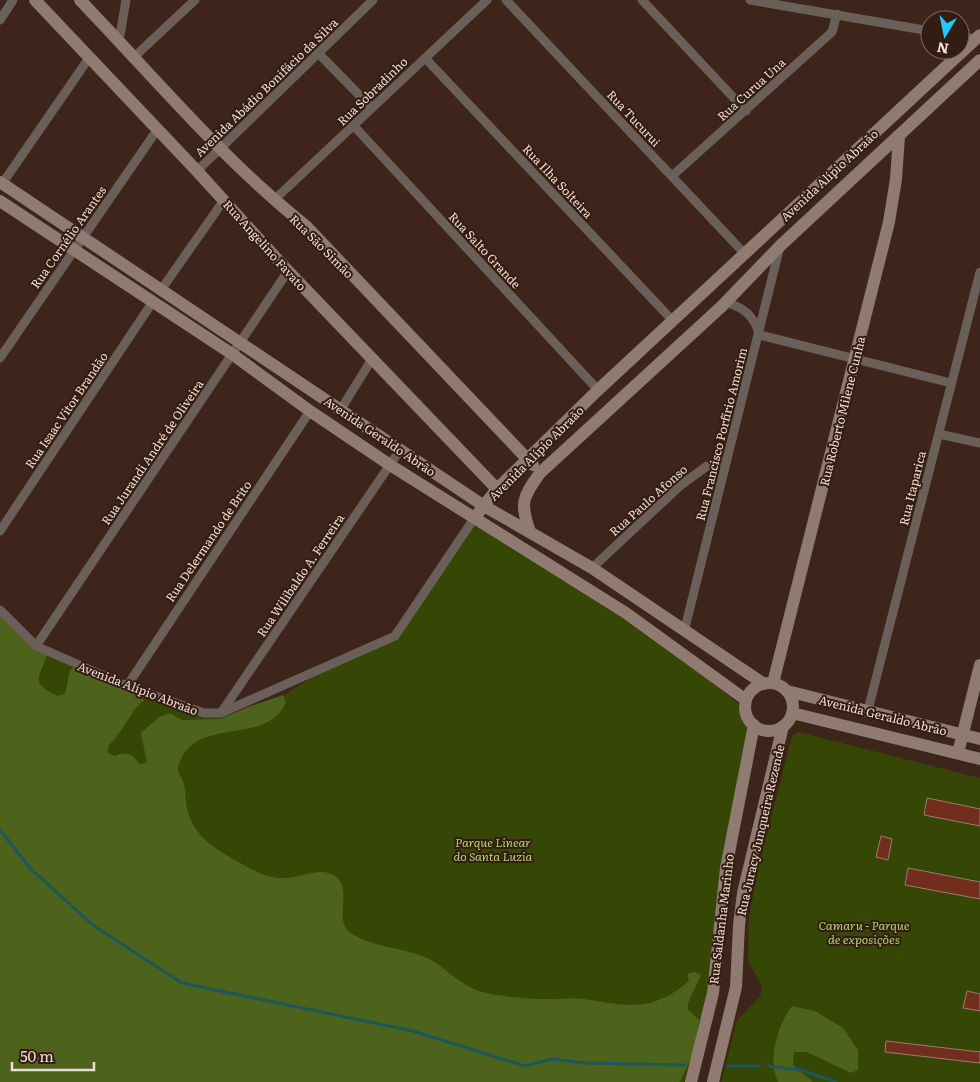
<svg xmlns="http://www.w3.org/2000/svg" width="980" height="1082" font-family="Literata,serif">
<style>
.green{fill:#354605}
.forest{fill:#4d621a}
.lines{fill:none;stroke-linecap:round;stroke-linejoin:round}
.stream{stroke:#1d575e;stroke-width:3}
.building{fill:#712e1c;stroke:#9b7c73}
.street{stroke:#6b5f59;stroke-width:9}
.secondary{stroke:#8f7b72;stroke-width:12}
.labels{text-anchor:middle;dominant-baseline:central;stroke-width:4;stroke-linejoin:round;paint-order:stroke}
.street-label{font-size:12px;fill:#eeddd6;stroke:#331c11}
.park-label{font-size:12px;font-style:italic;fill:#b1d170;stroke:#331c11}
</style>
<rect width="100%" height="100%" fill="#3d251b"/>
<path class="green" d="M475,517L626,613L740,705L750,727L716,966L691,1082H0L2,614L36,646L204,713H257L321,671L395,636Z
M798,732L980,778V1082H721L737,1020L760,997L762,986L748,961L749,918L758,869L792,736Z"/>
<path class="forest" d="M0,612L28,644L47,654C41,677 27,682 58,696L65,694L70,670L74,667L142,697L144,701C135,703 121,736 108,746V753L115,756C126,751 133,754 139,764L147,763L141,733L159,717L170,713L182,720L221,719L248,707L283,695L286,702C269,744 205,719 183,755C181,760 178,764 178,770C179,775 183,779 184,784C186,794 185,805 189,815C198,841 220,851 242,864C256,872 269,879 286,878C300,878 322,866 335,876C354,890 332,920 351,933C372,947 399,947 422,956C442,963 455,981 474,989C493,997 528,999 548,999C560,1000 572,997 583,999C606,1002 630,1009 653,1002C666,998 680,990 689,980L687,974L695,972L701,975L688,1003V1010L699,1020L694,1051L681,1080L679,1082H0Z
M792,1006L815,1011L843,1028L858,1050V1070L851,1073L807,1052H794L793,1065L813,1082H778C767,1059 778,1025 792,1006Z"/>
<g class="lines">
<path class="stream" d="M0,830L31,869L94,926L182,983L413,1031L525,1066L552,1059L586,1063L685,1065
M728,1066H759
M769,1066L801,1070L836,1082"/>
</g>
<path class="building" d="M927,798L980,809V826L924,815Z
M881,836L892,839L888,860L876,857Z
M908,868L980,882V899L905,885Z
M967,991L980,994V1011L963,1008Z
M886,1041L980,1052V1063L885,1052Z"/>
<g class="lines">
<path class="street" d="M506,0L744,253
M642,0L746,111
M750,0L930,31
M0,20L13,0
M960,36L976,39
M119,41L126,0
M318,53L371,107
M134,57L195,0
M425,58L673,321
M354,126L598,390
M197,171L373,0
M672,176L832,32L837,14
M2,184L89,58
M274,200L487,0
M161,290L224,200
M725,302C745,308 753,315 760,335
M760,335L951,383
M0,358L157,130
M341,409L372,359
M939,434L980,443
M0,531L152,303
M592,568L681,485L707,466L727,461
M0,610L36,646L127,686L204,713H221L395,636L475,517
M685,628L780,246
M36,646L288,271
M127,686L310,411
M868,710L980,272
M221,713L400,450"/>
<path class="secondary" d="M35,0L197,171L288,271L497,489
M80,0C154,77 222,159 306,226L533,465
M0,182L484,506L592,568L764,684
M0,201L232,354L310,411L390,465L626,613L746,700
M479,512L497,489L598,390L980,35
M530,532C520,503 522,498 540,473L721,307L780,246L980,60
M773,683L889,222L896,179L899,136
M745 707a24 24 0 1 1 48 0a24 24 0 1 1-48 0Z
M787,691L980,739
M792,713L980,759
M958,753L980,665
M691,1082L713,993L726,868L754,725
M713,1082L736,987L739,925L743,893L783,726"/>
</g>
<g class="labels">
<g class="street-label">
<text transform="translate(266 87) rotate(-44)">Avenida Abádio Bonifácio da Silva</text>
<text transform="translate(751 89) rotate(-42)">Rua Curua Una</text>
<text transform="translate(372 91) rotate(-44)">Rua Sobradinho</text>
<text transform="translate(634 118) rotate(47)">Rua Tucurui</text>
<text transform="translate(829 175) rotate(-43)">Avenida Alípio Abraão</text>
<text transform="translate(558 181) rotate(47)">Rua Ilha Solteira</text>
<text transform="translate(68 237) rotate(-55)">Rua Cornélio Arantes</text>
<text transform="translate(265 245) rotate(48)">Rua Angelino Favato</text>
<text transform="translate(322 246) rotate(45)">Rua São Simão</text>
<text transform="translate(485 250) rotate(47)">Rua Salto Grande</text>
<text transform="translate(66 410) rotate(-56)">Rua Isaac Vitor Brandão</text>
<text transform="translate(842 411) rotate(-76)">Rua Roberto Milene Cunha</text>
<text transform="translate(721 434) rotate(-76)">Rua Francisco Porfírio Amorim</text>
<text transform="translate(380 436) rotate(34)">Avenida Geraldo Abrão</text>
<text transform="translate(152 452) rotate(-56)">Rua Jurandi André de Oliveira</text>
<text transform="translate(536 453) rotate(-45)">Avenida Alípio Abraão</text>
<text transform="translate(912 488) rotate(-76)">Rua Itaparica</text>
<text transform="translate(648 500) rotate(-42)">Rua Paulo Afonso</text>
<text transform="translate(208 541) rotate(-56)">Rua Delermando de Brito</text>
<text transform="translate(300 575) rotate(-56)">Rua Wilibaldo A. Ferreira</text>
<text transform="translate(138 688) rotate(21)">Avenida Alípio Abraão</text>
<text transform="translate(883 715) rotate(14)">Avenida Geraldo Abrão</text>
<text transform="translate(760 830) rotate(-77)">Rua Juracy Junqueira Rezende</text>
<text transform="translate(721 919) rotate(-83)">Rua Saldanha Marinho</text>
</g>
<g class="park-label">
<text x="493" y="842">Parque Linear<tspan x="493" dy="14">do Santa Luzia</tspan></text>
<text x="864" y="925">Camaru - Parque<tspan x="864" dy="14">de exposições</tspan></text>
</g>
</g>
<g transform="translate(945 35) rotate(190)"><circle r="24" fill="#331c11" stroke="#7e6960"/>
<path d="M0-4L9 19L0 12L-9 19Z" fill="#21c9fd"/>
<text y="-8" font-size="14" font-weight="bold" text-anchor="middle" fill="#eeddd6">N</text>
</g>
<path d="M12 1062v8h82v-8" fill="none" stroke="#eeddd6" stroke-width="2.5"/>
<text x="20" y="1062" font-size="15" fill="#eeddd6" stroke="#331c11" stroke-width="4" paint-order="stroke">50 m</text>
</svg>
